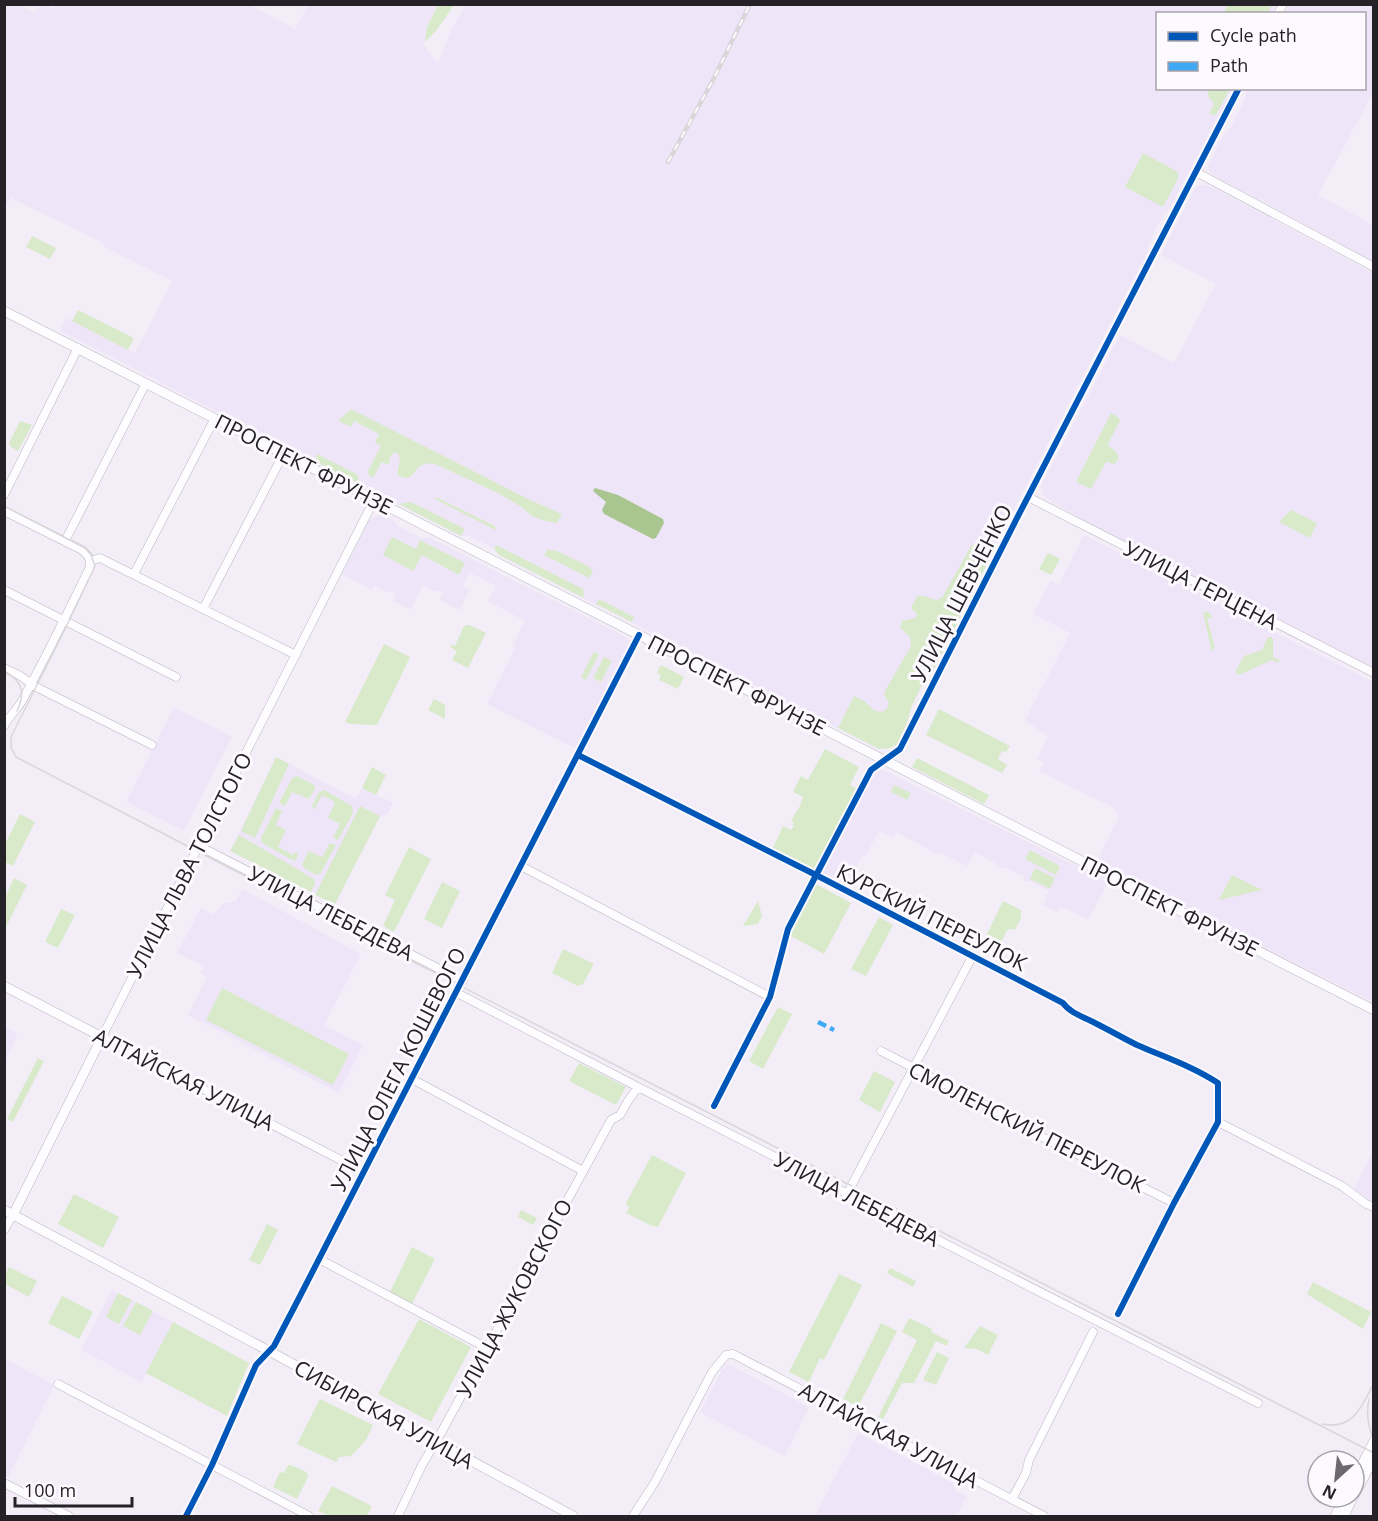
<svg xmlns="http://www.w3.org/2000/svg" width="1378" height="1521" font-family="'Open Sans',sans-serif">
<style>
.built{fill:#efe5f9}
.green{fill:#d8eaca}
.water{fill:#aac690}
.lines{fill:none;stroke-linecap:round;stroke-linejoin:round}
.minor-casing{stroke:#bab6be;stroke-width:9}
.major-casing{stroke:#bab6be;stroke-width:10}
.minor{stroke:#fdfcfe;stroke-width:8}
.major{stroke:#fdfcfe;stroke-width:9}
.tram{stroke:#d8d6d9;stroke-width:1.5}
.rail-casing{stroke:#d8d6d9;stroke-width:4.5}
.rail{stroke:#fcfafe;stroke-width:2;stroke-dasharray:7;stroke-linecap:butt}
.quiet{stroke:#3fa9f5;stroke-width:4.5;stroke-dasharray:9 4.5;stroke-linecap:butt}
.cycleway-casing{stroke:#fcfafe;stroke-width:10}
.cycleway{stroke:#0057b8;stroke-width:6}
.labels{text-anchor:middle;dominant-baseline:central;stroke-width:6;stroke-linejoin:round;paint-order:stroke}
.street-label{font-size:21px;fill:#242127;stroke:#fcfafe}
</style>
<rect width="100%" height="100%" fill="#f3edf8"/>
<path class="built" d="M40,4L46,5L54,9L56,4L250,5L295,29L308,5H434L437,7L427,27L424,45L438,64L450,33L465,5H1276L1272,13L1158,14V88L1233,89L1169,209L1162,217L1151,238L1147,253L1023,491L936,666L924,681L911,708L907,723L897,744L890,748L879,749L499,555L494,549L469,536H461L60,331L66,318L135,353L172,281L103,246V243L11,198L5,208V5H19L35,13Z
M1290,5H1373V93L1318,195L1373,225V261L1213,175L1209,171L1208,167L1220,141L1232,125L1244,101L1248,89L1364,88V14L1285,13Z
M1201,185L1210,186L1373,273V667L1202,583L1096,528L1045,497L1042,494L1041,486L1120,335L1174,363L1216,284L1161,255L1195,188Z
M379,515H384L392,519L398,526L422,538H430L626,637L630,641V646L576,749L487,704L515,648L512,646L525,621L488,601L496,586L470,573L463,586L470,590L459,610L440,600L443,593L438,590L436,592L423,585L411,610L393,601L396,594L390,591L388,593L374,586L372,590L342,574L370,519Z
M1084,535L1373,682V1002L1096,862L1119,816L1114,808L1039,771L1044,763L1037,759L1048,736L1025,721L1070,633L1033,614L1051,580L1059,584Z
M174,707L232,737L184,831L126,802Z
M276,757L356,799L362,788L393,803L387,815L385,814L383,817L380,816L335,904L230,851Z
M880,768L1108,882L1088,920L1060,906L1057,912L1043,905L1049,891L1030,881L1029,883L1023,880L1024,877L1004,867L1002,869L996,866L997,864L975,852L967,866L940,852L939,855L896,832L893,838L879,831L865,857L862,856L852,877L848,875L842,886L820,873L877,770Z
M242,889L361,954L324,1025L363,1045L339,1093L188,1015L207,977L200,973L204,966L177,953L201,908L213,914L223,904L236,901Z
M5,1027L16,1033L17,1036L5,1062Z
M1373,1151V1202L1354,1189Z
M112,1290L173,1322L142,1382L81,1350Z
M5,1359L54,1385L8,1477L4,1475Z
M728,1364L809,1407L785,1456L700,1412L721,1371Z
M858,1433L953,1483L956,1491L967,1496L956,1516H815Z"/>
<path class="green" d="M434,5H454L436,31L425,42L427,27L437,7Z
M1228,5V4L1272,5L1267,13H1223Z
M1207,89H1230L1216,115L1209,114L1214,104L1209,97Z
M1143,153L1178,172V179L1163,207L1125,187Z
M32,236L56,248L50,259L26,247Z
M78,310L134,338L128,350L72,321Z
M351,409L528,499L562,514L557,523L545,521L532,516L520,506L498,493L435,464C431,464 428,463 425,464C411,468 414,486 397,474L400,460L398,453H393L390,457L389,465L382,462L374,476L372,477L369,476L368,471L381,446L375,442L379,434L354,421L351,427L338,421Z
M1111,413L1118,417L1120,421L1108,444L1109,446L1117,453L1119,457C1115,467 1114,463 1106,462L1091,489L1076,482Z
M20,421L32,425L18,451L11,447L9,443Z
M317,454L358,475L359,484L318,463L316,460Z
M436,497L495,526L496,530L435,499Z
M411,502L465,529L461,536L399,504Z
M1291,510L1317,523L1310,538L1279,522Z
M392,537L416,549L420,540L465,563L459,575L422,555L413,571L383,555Z
M986,540L991,542L993,546V552L936,666L924,680L911,708L907,723L897,744L890,748L879,749L838,728L854,696L864,701L875,711L882,712L887,709L889,702L884,695L886,689L911,646L910,637L900,628L902,621L915,618L917,614L911,608L917,596C924,595 930,599 937,600L943,596L971,546L979,541Z
M496,545L583,589L584,598L499,555L494,549Z
M548,549L552,551L555,550L590,567L593,572L589,578L544,555Z
M1048,553L1060,559L1051,575L1039,569Z
M599,599L634,617L632,622L596,604Z
M1206,611L1211,614L1212,617L1207,619L1215,647L1212,652L1203,613Z
M469,625L486,633L468,668L452,660L457,651L450,647L451,645L455,646L464,626Z
M1269,637H1272L1273,640V657L1280,660L1278,663L1272,660L1239,675L1235,672L1244,656L1262,650L1267,638Z
M384,644L410,657L377,725L350,724L345,722Z
M594,652L599,654L586,680L581,677Z
M604,657L612,661L601,682L593,678Z
M661,665L684,677L678,689L659,680L661,675L657,673Z
M434,699L445,705V719L428,710Z
M939,709L1010,746L1006,752L1002,751L998,759L1007,765L1002,773L926,735Z
M825,749L859,767L850,785L858,789L817,865L815,868H810L772,850L783,826L791,830L794,826L792,825L794,822L791,820L799,808L803,797L793,792L801,776L808,780Z
M276,757L289,764L255,838L241,831Z
M917,758L989,795L984,804L912,767Z
M372,767L386,775L376,795L362,788Z
M297,776L314,785L315,789L309,799L292,792L285,806L279,803L292,778Z
M894,785L911,793L907,800L891,792Z
M324,790L352,806L353,813L338,840L333,838L340,824L328,818L335,802L322,795L314,810L312,806L319,792Z
M360,806L380,816L335,904L315,895Z
M276,808L282,811L276,825L286,830L278,847L293,855L294,852L298,854L296,860H292L262,843L261,838Z
M20,814L35,822L13,866L5,862V844Z
M239,835L314,879L315,883L311,892L230,851Z
M330,843L336,845L321,873L316,875L304,868L302,864L309,851L322,857Z
M409,847L431,859L394,932L383,926L395,900L385,895Z
M1030,850L1060,866L1056,875L1025,859Z
M1035,868L1055,878L1050,889L1030,879Z
M1232,875L1262,890L1219,900Z
M14,878L27,885L5,929V898Z
M442,882L460,891L442,928L424,919Z
M816,884L851,903L824,954L791,936L790,934Z
M758,901L762,916L758,924L743,926Z
M1003,901L1021,910V918L1015,930L1008,929L999,946L985,938Z
M61,909L75,915L58,948L45,942Z
M879,917L893,925L866,976L851,969Z
M563,949L594,964L583,984L578,986L552,973Z
M222,988L349,1054L333,1085L206,1020Z
M778,1007L792,1014L763,1069L749,1061Z
M38,1058L44,1061L13,1122L7,1119Z
M579,1063L626,1087L616,1105L569,1081Z
M874,1071L895,1082L880,1112L859,1100Z
M652,1155L686,1173L658,1227L652,1226L626,1213L629,1208L626,1203Z
M74,1194L119,1217L103,1248L58,1224Z
M521,1210L537,1218L533,1225L518,1217Z
M267,1224L278,1230L260,1265L249,1260Z
M412,1247L435,1259L412,1304L390,1292Z
M9,1267L37,1281L29,1297L5,1284V1275Z
M890,1268L916,1281L913,1287L887,1273Z
M839,1274L862,1285L824,1360L820,1358L809,1382L789,1372Z
M1313,1282L1371,1312L1363,1329L1307,1294Z
M118,1293L132,1300L119,1324L106,1317Z
M62,1296L93,1312L79,1339L48,1323Z
M136,1302L153,1311L140,1335L123,1326Z
M909,1318L932,1329L931,1332L949,1341L947,1346L936,1341L914,1383H902L883,1419L878,1417L917,1340L902,1332Z
M419,1319L471,1347L431,1422L378,1394Z
M173,1322L249,1363L227,1416L146,1373Z
M881,1323L897,1331L858,1407L843,1399Z
M980,1326L998,1335L988,1355L977,1349L964,1348Z
M937,1352L949,1358L936,1385L923,1380Z
M320,1399L373,1425L366,1440L351,1456L339,1457L336,1462L297,1444Z
M288,1465H291L306,1472L308,1477L297,1499L273,1487L280,1472L284,1473Z
M332,1486L372,1506L367,1516H330L318,1511Z"/>
<path class="water" d="M595,488L618,495L663,519L664,523L656,538L653,539L604,514L602,510L606,502L593,491Z"/>
<g class="lines">
<defs>
<path id="minor" d="M1278,14L1283,4
M1196,172L1374,267
M4,495L78,348
M1028,497L1374,673
M4,511L82,550L88,556L90,561L100,558L296,655
M65,541L146,383
M134,574L215,418
M4,590L176,677
M203,609L284,453
M4,668L19,675L38,688L152,745
M4,726C9,716 18,709 23,699C46,657 67,614 88,571L90,566V561
M578,755L816,875L1063,1003C1070,1013 1084,1017 1095,1023C1109,1030 1123,1038 1137,1045C1164,1057 1192,1066 1218,1083V1122L1174,1203L1118,1314
M199,846L463,981
M521,866L770,997
M457,993L638,1087L1258,1403
M881,1051L1024,1125L1040,1136L1174,1203
M412,1079L583,1171
M714,1106L770,997L788,929L871,770L900,749L1016,520L1239,88
M1218,1122L1342,1186L1366,1204L1374,1207
M364,1172L102,1037L374,500
M847,1194L972,957
M4,1230L13,1215
M319,1259L487,1348
M58,1384L309,1516
M4,1483L69,1516
M1012,1499L1026,1473L1029,1460L1093,1332
M186,1516L212,1465L256,1365L274,1346L298,1300L639,635
M398,1516L422,1465L441,1433L611,1120L620,1115L628,1101L638,1087
M633,1516L655,1482L712,1372L726,1355L733,1354L1044,1516"/>
<path id="major" d="M4,311L1374,1010
M4,986L102,1037L13,1215
M4,1210L269,1351L573,1516
M1354,1480L1374,1441
M1354,1496L1374,1458
M1335,1516L1345,1497
M1344,1516L1353,1497"/>
</defs>
<use href="#minor" class="minor-casing"/>
<use href="#major" class="major-casing"/>
<use href="#minor" class="minor"/>
<use href="#major" class="major"/>
<path class="tram" d="M4,506L85,548L91,555L95,566L68,623L11,737V747L16,757L220,863L1374,1453
M4,671C22,681 26,692 17,711
M1369,1399C1366,1413 1368,1427 1374,1440
M1322,1424C1354,1431 1362,1405 1374,1383"/>
<defs>
<path id="rail" d="M668,162L713,80L750,4"/>
</defs>
<use href="#rail" class="rail-casing"/>
<use href="#rail" class="rail"/>
<path class="quiet" d="M818,1022L834,1030"/>
<defs>
<path id="cycleway" d="M578,755L816,875L1063,1003C1070,1013 1084,1017 1095,1023C1109,1030 1123,1038 1137,1045C1164,1057 1192,1066 1218,1083V1122L1174,1203L1118,1314
M714,1106L770,997L788,929L871,770L900,749L1016,520L1239,88
M186,1516L212,1465L256,1365L274,1346L298,1300L639,635"/>
</defs>
<use href="#cycleway" class="cycleway-casing"/>
<use href="#cycleway" class="cycleway"/>
</g>
<g class="labels">
<g class="street-label">
<text transform="translate(304 464) rotate(27)">ПРОСПЕКТ ФРУНЗЕ</text>
<text transform="translate(1201 585) rotate(27)">УЛИЦА ГЕРЦЕНА</text>
<text transform="translate(961 593) rotate(-63)">УЛИЦА ШЕВЧЕНКО</text>
<text transform="translate(737 685) rotate(27)">ПРОСПЕКТ ФРУНЗЕ</text>
<text transform="translate(189 865) rotate(-63)">УЛИЦА ЛЬВА ТОЛСТОГО</text>
<text transform="translate(1170 906) rotate(27)">ПРОСПЕКТ ФРУНЗЕ</text>
<text transform="translate(331 913) rotate(27)">УЛИЦА ЛЕБЕДЕВА</text>
<text transform="translate(932 917) rotate(27)">КУРСКИЙ ПЕРЕУЛОК</text>
<text transform="translate(398 1069) rotate(-63)">УЛИЦА ОЛЕГА КОШЕВОГО</text>
<text transform="translate(184 1079) rotate(27)">АЛТАЙСКАЯ УЛИЦА</text>
<text transform="translate(1027 1127) rotate(27)">СМОЛЕНСКИЙ ПЕРЕУЛОК</text>
<text transform="translate(857 1199) rotate(27)">УЛИЦА ЛЕБЕДЕВА</text>
<text transform="translate(514 1298) rotate(-62)">УЛИЦА ЖУКОВСКОГО</text>
<text transform="translate(384 1414) rotate(29)">СИБИРСКАЯ УЛИЦА</text>
<text transform="translate(889 1435) rotate(28)">АЛТАЙСКАЯ УЛИЦА</text>
</g>
</g>
<rect width="1378" height="1521" fill="none" stroke="#242127" stroke-width="12"/>
<rect x="1156" y="12" width="210" height="78" fill="#fcfafe" stroke="#a6a3a8" stroke-width="1.5"/>
<rect x="1168" y="32" width="30" height="9" fill="#0057b8" stroke="#a6a3a8" stroke-width="1.5"/>
<text x="1210" y="42" font-size="18" fill="#242127">Cycle path</text>
<rect x="1168" y="62" width="30" height="9" fill="#3fa9f5" stroke="#a6a3a8" stroke-width="1.5"/>
<text x="1210" y="72" font-size="18" fill="#242127">Path</text>
<g transform="translate(1336 1479) rotate(207)"><circle r="28" fill="#fcfafe" stroke="#a6a3a8" stroke-width="1.5"/>
<path d="M0-4.5L10 22L0 15L-10 22Z" fill="#6c6870"/>
<text y="-9" font-size="16" font-weight="bold" text-anchor="middle" fill="#242127">N</text>
</g>
<path d="M15 1497v9h117v-9" fill="none" stroke="#242127" stroke-width="3"/>
<text x="24" y="1497" font-size="18" fill="#242127" stroke="#fcfafe" stroke-width="4.5" paint-order="stroke">100 m</text>
</svg>
